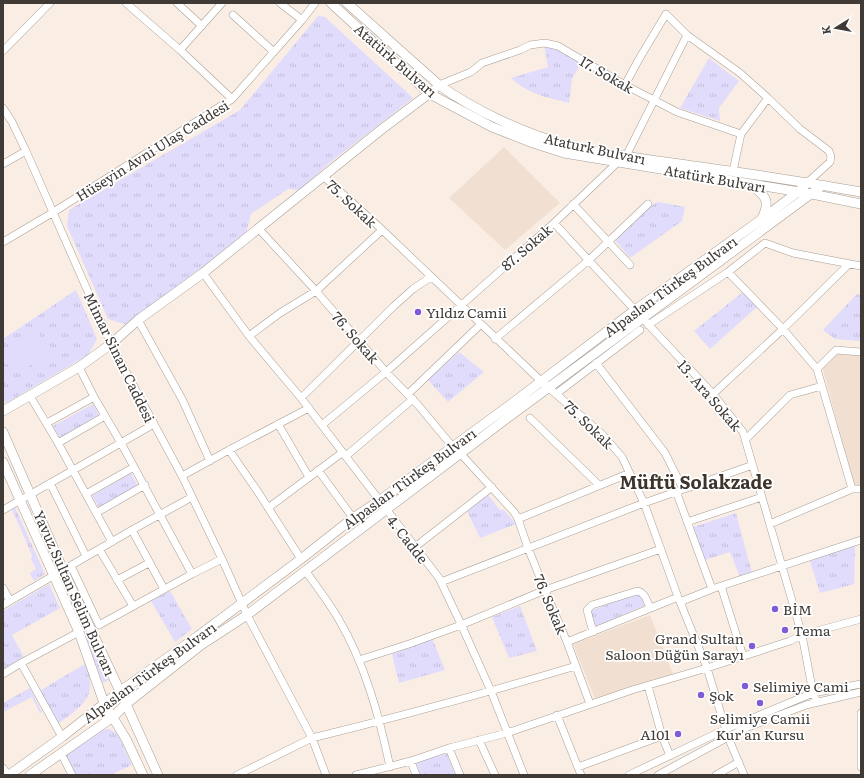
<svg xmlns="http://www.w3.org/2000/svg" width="864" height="778" font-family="Literata,serif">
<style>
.built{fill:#f1e0d1}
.grass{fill:url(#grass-tufts)}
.pitch{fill:#e1dbfc}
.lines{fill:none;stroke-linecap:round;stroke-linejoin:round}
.minor-casing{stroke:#a89e94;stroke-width:8}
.major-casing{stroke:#a89e94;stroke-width:10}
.minor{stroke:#fff;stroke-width:7}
.major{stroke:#fff;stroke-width:9}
.poi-dot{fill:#7f5bd5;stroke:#fff;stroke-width:1.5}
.labels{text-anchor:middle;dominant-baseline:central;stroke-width:3.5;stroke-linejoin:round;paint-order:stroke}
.street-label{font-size:14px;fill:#3f3a36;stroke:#fff}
.poi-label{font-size:14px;fill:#3f3a36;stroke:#fff;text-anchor:start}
.district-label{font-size:18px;font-weight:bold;fill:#3d342c;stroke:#fff}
</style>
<defs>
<pattern id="grass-tufts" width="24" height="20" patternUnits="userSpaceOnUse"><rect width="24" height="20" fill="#e1dbfc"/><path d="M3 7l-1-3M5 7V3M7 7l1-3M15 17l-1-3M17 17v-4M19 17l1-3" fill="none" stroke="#c2bdd9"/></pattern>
</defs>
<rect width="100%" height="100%" fill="#faeee4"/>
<path class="built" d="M504,147L560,203L505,250L449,198Z
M839,352L861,354V487L854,486L823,370L824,367Z
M650,615L673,674L595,699L573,644Z"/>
<path class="grass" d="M318,16L325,17L413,98L328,164L300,190L288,189L251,214L246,233L127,325L108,319L67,226L69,210L240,110Z
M544,45L554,47L581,63L572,79L569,103C546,97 528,94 511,78L548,67Z
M709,58L739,81L719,108L720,121L680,108Z
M659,202L685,207L682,221L630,258L614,239L655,203Z
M76,290L97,339L88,355L6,403L3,400V339Z
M743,292L757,307L710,349L694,331Z
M857,294L861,295L860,341L835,339L823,330Z
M459,352L484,372L448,402L428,380Z
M93,404L99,415L60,438L53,426Z
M131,473L138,486L99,507L92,496Z
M488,495L500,510H504L516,524L480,538L467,511Z
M13,503L45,574L34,581L30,573L36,569L31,559L32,555L10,505Z
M736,513L752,573L740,577L730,552L705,560L693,527Z
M855,546L854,584L820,593L810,561L844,548Z
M61,577L109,680L103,683L91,652L58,579Z
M49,584L60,608L12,635L24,657L3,669V611Z
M170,591L192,629L175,642L151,601Z
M636,594L642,597L644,606L615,618L613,622L595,629L590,611Z
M520,606L537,651L509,658L492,617Z
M432,638L445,670L399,683L392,654Z
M85,664C100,696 81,707 58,724L42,694L41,690Z
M30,688L42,712L40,713L32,697L3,712V703Z
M110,729L118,735L132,765L110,775H75L65,756L98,730Z
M447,754L455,775H420L416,761Z"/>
<path class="pitch" d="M38,331L50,355L15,374L3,352V349Z"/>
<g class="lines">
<defs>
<path id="minor" d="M126,3L180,50L232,99
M177,3L202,26
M280,3L302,20
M233,15L274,52
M180,50L222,3
M3,51L50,3
M439,85L471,72L482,63L520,50L530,45L545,43L558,46L625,85L677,112L741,134L733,171
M625,85L639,59L666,14L687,35L740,73L768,98L800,129L829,151L831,157L830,162L808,182
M3,108L12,122L26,151L111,344L182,476L222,559L247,615L312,738L237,775
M741,134L768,98
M3,164L26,151
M323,176L376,224L541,381L603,435L622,457L644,503L678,597L707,668L728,737L744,775
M573,204L630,265
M554,223L713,394L743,432L802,635L813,693L817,702
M258,228L316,291L386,372L418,405L452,446
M3,242L52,213L232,99L302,20L315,3
M728,272L783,329L849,264
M203,273L249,336L301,398L439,578L460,622L491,691L524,775
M138,320L182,399L210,461
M648,325L728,272L765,243L793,253L861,266
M249,336L280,313L316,291L382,230
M495,339L589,260L648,204
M596,363L665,453L683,489
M79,367L94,397L121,443L192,574
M817,369L836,350L861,352
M408,394L481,324
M556,394L640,330
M713,394L783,329L817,369L852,489
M30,396L58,443L112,542
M301,398L394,306L413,289L431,277
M530,418L599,485
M47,423L94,397
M278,424L309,477
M322,425L386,372L554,223L618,162L626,156L687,35
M745,440L790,395L822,386
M58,443L105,416
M229,450L258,492L301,559
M460,453L514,512L518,519L528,548L545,590L567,642L590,704
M346,456L413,399
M318,470L353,518
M182,476L229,450L309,408
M50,483L86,556
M676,491L712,589
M86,494L134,467
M268,508L343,452
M3,510L154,424
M96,513L145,485
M518,519L630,473
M687,522L762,497
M770,524L852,489H861
M132,530L164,589
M415,547L492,487
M99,549L133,606
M71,566L99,625L192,574L222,559
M305,570C316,586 328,601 338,618C365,664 379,715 390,767
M117,580L149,563
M441,582L644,503L753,465
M721,586L743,656
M3,588L10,601
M680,602L712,589L861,540
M3,605L132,530L192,497
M593,632L587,610L592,605L637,591C645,592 647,601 650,608
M567,642L678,597
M359,660L409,644L461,625L545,590L661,549
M21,663L79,632
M3,674L21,663L62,737
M648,686L662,736L670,756
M861,713V767
M557,715L581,775
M479,740L495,775
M449,748L460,775
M64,759L72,775
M411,761L416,775
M578,767L662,736
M3,768L8,775
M326,775L312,738C401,716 489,692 576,666
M356,775L411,761L449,748L507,733L632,690L707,668L790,641L802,635L861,619
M629,775L726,729L813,693L861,684
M658,775L743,729L806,705L861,692
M716,775L739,762"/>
<path id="major" d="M331,3L430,94L492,127L533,143L564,153L812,194L861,204
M347,3L439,85C472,109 527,135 567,145C614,156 661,161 708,168C759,175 810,183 861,192
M752,186C765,195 771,201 762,218
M3,411L79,367L111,344L138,320L203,273L382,129L434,90
M3,432L63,570L126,704L158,775
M3,462L79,632L104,703L126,739L143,775
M9,775L62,737L119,692L198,636L301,559L353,518L379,501L514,402L635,310L762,219L798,192L808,182
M30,775L113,717L126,704L201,645L247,615L506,419L823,185"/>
</defs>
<use href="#minor" class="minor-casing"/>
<use href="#major" class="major-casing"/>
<use href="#minor" class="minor"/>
<use href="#major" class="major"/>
</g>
<g class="poi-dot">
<circle cx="418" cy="312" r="4"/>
<circle cx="775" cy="609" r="4"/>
<circle cx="785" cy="630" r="4"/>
<circle cx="752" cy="646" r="4"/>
<circle cx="745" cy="686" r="4"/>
<circle cx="701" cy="695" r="4"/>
<circle cx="760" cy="703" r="4"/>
<circle cx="678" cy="734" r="4"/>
</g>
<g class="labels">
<g class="street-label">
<text transform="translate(396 60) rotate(41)">Atatürk Bulvarı</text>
<text transform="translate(607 74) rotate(30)">17. Sokak</text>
<text transform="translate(595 148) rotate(12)">Ataturk Bulvarı</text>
<text transform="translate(152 150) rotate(-32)">Hüseyin Avni Ulaş Caddesi</text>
<text transform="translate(715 178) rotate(10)">Atatürk Bulvarı</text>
<text transform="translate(352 203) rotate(43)">75. Sokak</text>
<text transform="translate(526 247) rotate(-41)">87. Sokak</text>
<text transform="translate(670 286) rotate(-36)">Alpaslan Türkeş Bulvarı</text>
<text transform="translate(356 337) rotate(49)">76. Sokak</text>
<text transform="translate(120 357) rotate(64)">Mimar Sinan Caddesi</text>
<text transform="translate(710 395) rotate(49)">13. Ara Sokak</text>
<text transform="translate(589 424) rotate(44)">75. Sokak</text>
<text transform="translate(409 478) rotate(-36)">Alpaslan Türkeş Bulvarı</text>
<text transform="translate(408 539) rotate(52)">4. Cadde</text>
<text transform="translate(75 593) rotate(66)">Yavuz Sultan Selim Bulvarı</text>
<text transform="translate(551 604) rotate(67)">76. Sokak</text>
<text transform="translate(149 672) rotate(-36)">Alpaslan Türkeş Bulvarı</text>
</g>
<g class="poi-label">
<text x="426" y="312">Yıldız Camii</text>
<text x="783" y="609">BİM</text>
<text x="793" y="630">Tema</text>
<text x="744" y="638" text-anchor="end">Grand Sultan<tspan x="744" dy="16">Saloon Düğün Sarayı</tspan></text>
<text x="753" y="686">Selimiye Cami</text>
<text x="709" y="695">Şok</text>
<text x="760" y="718" text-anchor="middle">Selimiye Camii<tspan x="760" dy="16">Kur'an Kursu</tspan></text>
<text x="670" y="734" text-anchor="end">A101</text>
</g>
<g class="district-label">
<text x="696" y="481">Müftü Solakzade</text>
</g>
</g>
<rect width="864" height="778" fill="none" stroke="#3f3a36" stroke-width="8"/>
<g transform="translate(836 28) rotate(259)" stroke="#ffffff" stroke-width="3" paint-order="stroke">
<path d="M0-3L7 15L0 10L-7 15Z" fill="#3f3a36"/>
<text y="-6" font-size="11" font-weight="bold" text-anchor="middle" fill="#3f3a36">K</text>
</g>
</svg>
